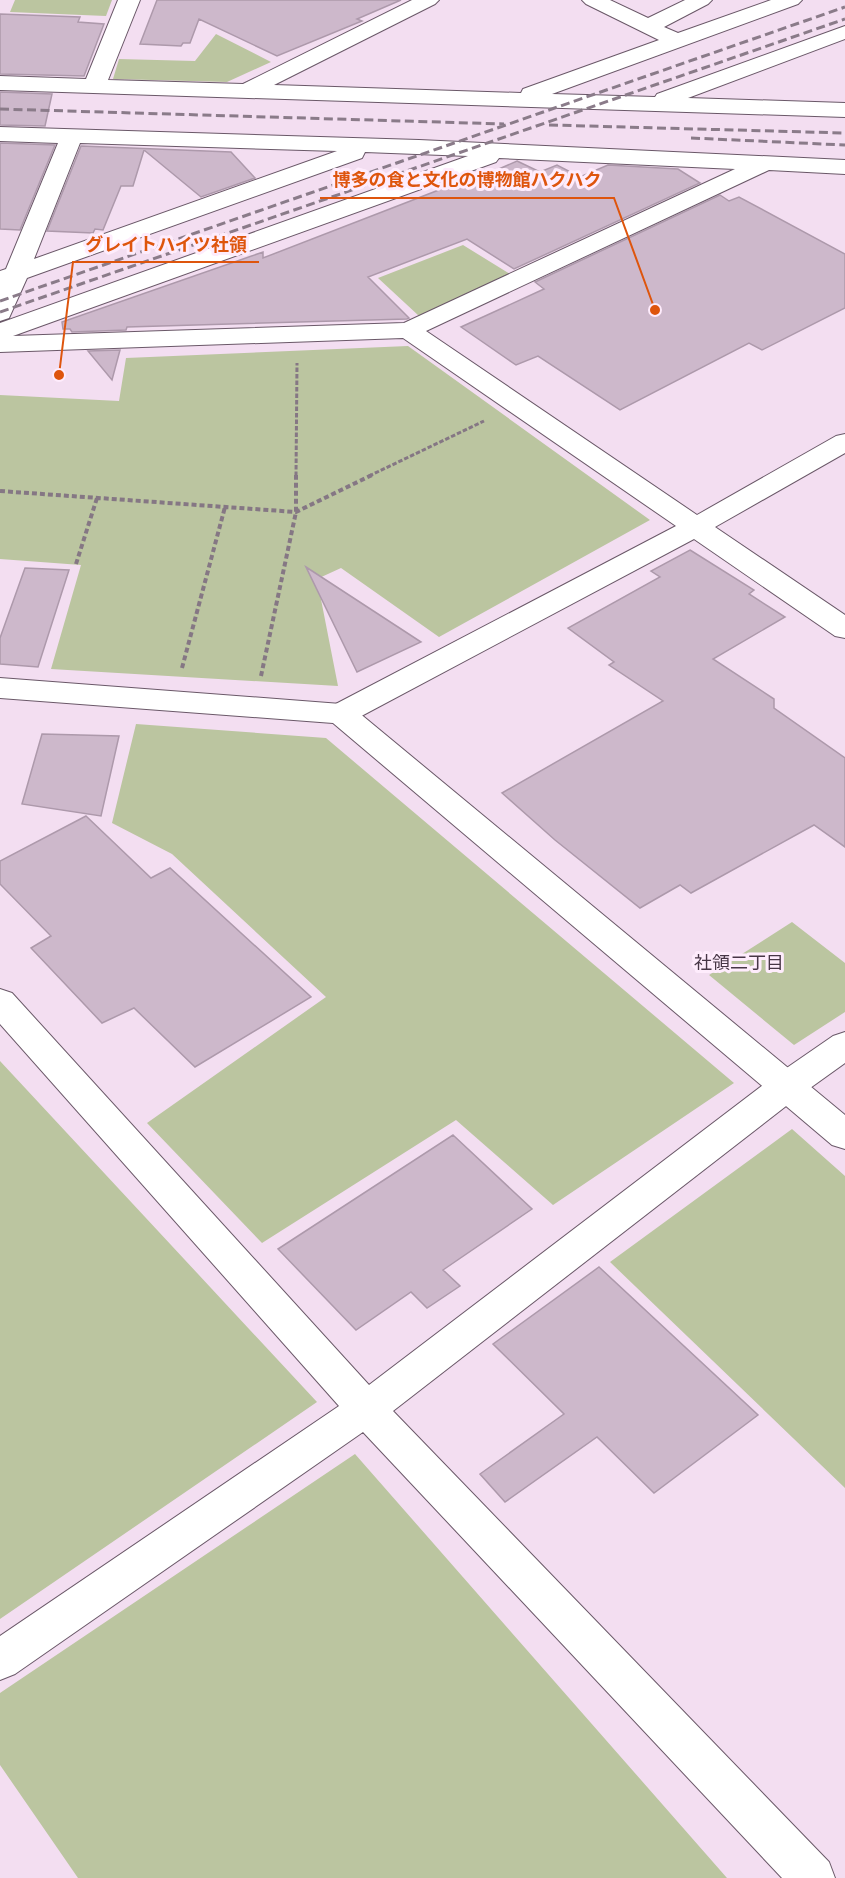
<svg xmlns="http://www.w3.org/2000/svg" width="845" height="1878" font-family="Inter,'Noto Sans JP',sans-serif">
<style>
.green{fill:#bbc5a0}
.building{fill:#cdb8cb;stroke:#ad99ab;stroke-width:1.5}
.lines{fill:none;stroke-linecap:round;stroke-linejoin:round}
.street-casing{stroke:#6a5868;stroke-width:2}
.secondary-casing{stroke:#6a5868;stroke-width:2}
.path-far1{stroke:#857784;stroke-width:3;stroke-dasharray:4.5 2;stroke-linecap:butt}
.path{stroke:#857784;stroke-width:4;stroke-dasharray:5 3;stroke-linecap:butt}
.street{fill:#fff;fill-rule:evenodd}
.secondary{fill:#fff;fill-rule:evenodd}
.rail{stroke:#8a7b89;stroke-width:3;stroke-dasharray:9 4.5;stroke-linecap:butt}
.labels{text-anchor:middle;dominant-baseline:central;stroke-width:6;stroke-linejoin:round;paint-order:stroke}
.neighbourhood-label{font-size:18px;fill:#473646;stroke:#feecfc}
.leader{fill:none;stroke:#de550d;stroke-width:2}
.callout-dot{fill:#de550d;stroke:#feecfc;stroke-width:2}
.callout-label{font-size:18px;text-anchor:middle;font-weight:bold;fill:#de550d;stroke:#feecfc;stroke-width:6;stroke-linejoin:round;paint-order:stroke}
</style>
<rect width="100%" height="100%" fill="#f3def1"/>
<path class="green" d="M15,0H112L106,16L10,12Z
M216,34L271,62L227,82L113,79L119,59L195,61Z
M463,245L510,274L419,316L378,278Z
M408,346L650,520L439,637L341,568L317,579L338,686L51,669L81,565L0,559V395L119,401L126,358Z
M136,724L326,738L734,1083L553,1205L456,1120L262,1243L147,1123L326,997L172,854L112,823Z
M792,922L845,963V1012L794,1045L709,975Z
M0,1061L317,1402L0,1619Z
M792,1129L845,1176V1488L610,1262Z
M355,1454L727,1878H78L0,1765V1693Z"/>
<path class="building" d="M157,0H401L357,19L362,21L277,56L199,19L190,43H183L181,46L140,44Z
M0,14L80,17L78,22L104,24L84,76L0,74Z
M0,92L52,94L45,126L0,125Z
M0,143L55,145L20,230L0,229Z
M81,146L231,152L255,178L201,197L144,150L133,186H121L103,230L95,229L93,233L47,231Z
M517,161L540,172L557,165L580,177L608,165L678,169L700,183L514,269L467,239L368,277L409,318L407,319L127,327L126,330L72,332L70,329H63L62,322L263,252V258L457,183L460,186Z
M720,195L729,201L739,197L845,254V308L762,350L749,343L620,410L538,356L516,365L461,327L544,289L535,282Z
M120,350L112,380L88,351Z
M690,550L754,590L749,594L785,617L713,659L774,699V708L845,758V847L814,825L691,893L680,885L640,908L555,840L502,793L663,701L609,665L614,662L568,628L660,577L651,571Z
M306,567L421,642L357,672Z
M25,568L69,570L38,667L0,664V638Z
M42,734L119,736L101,816L22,804Z
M86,816L151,878L170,868L311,997L195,1067L134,1008L102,1023L31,948L51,936L0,884V861Z
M453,1135L532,1209L443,1270L460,1286L427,1308L411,1292L356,1330L278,1249Z
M599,1267L758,1415L654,1493L597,1437L505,1502L480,1474L564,1414L493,1344Z"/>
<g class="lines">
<defs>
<path id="street" d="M118,0H140L108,80L243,84L412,0H439L435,4L274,85L521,93L523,89L659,40L586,4L582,0H610L648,18L685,0H712L708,4L664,27L678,33L771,0H802L798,4L552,94L655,97L657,94L845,26V39L688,98L845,103V117L0,90V76L86,79Z
M0,127L419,140L845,160V174L769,170L426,331L697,515L836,436L845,434V453L715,527L845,615V638L835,636L694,539L352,721L341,724L330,721L326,714L330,707L676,526L403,338L0,352V323L468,156L365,152L362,158L27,278L9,318L0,321V271L6,269L58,143L0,141ZM80,143L337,151L34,259ZM499,158L735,169L404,323L13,336L496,162Z
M0,989L12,993L369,1385L775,1076L833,1036L845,1032V1063L799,1096L393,1411L829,1862L835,1878H782L363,1432L15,1674L0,1680V1636L339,1406L0,1024Z"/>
<path id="secondary" d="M0,678L341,704L352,707L845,1115V1149L832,1145L333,723L0,698Z"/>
</defs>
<use href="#street" class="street-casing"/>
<use href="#secondary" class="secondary-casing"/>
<path class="path-far1" d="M296,476L297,363
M369,476L484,421"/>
<path class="path" d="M0,491L296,512L372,475
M76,564L97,498
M182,668L225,507
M261,676L296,512V475"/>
<use href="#street" class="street"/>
<use href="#secondary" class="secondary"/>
<path class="rail" d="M0,109L504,124
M549,125L845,133
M691,138L845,145
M0,301L845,7
M0,312L845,19"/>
</g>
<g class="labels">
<g class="neighbourhood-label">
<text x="739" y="962">社領二丁目</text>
</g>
</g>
<path class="leader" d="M655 310L614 198H320M59 375L73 262H259"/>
<g class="callout-dot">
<circle cx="655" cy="310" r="6"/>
<circle cx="59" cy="375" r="6"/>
</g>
<g class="callout-label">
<text x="467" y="186">博多の食と文化の博物館ハクハク</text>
<text x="166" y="251">グレイトハイツ社領</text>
</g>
</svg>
